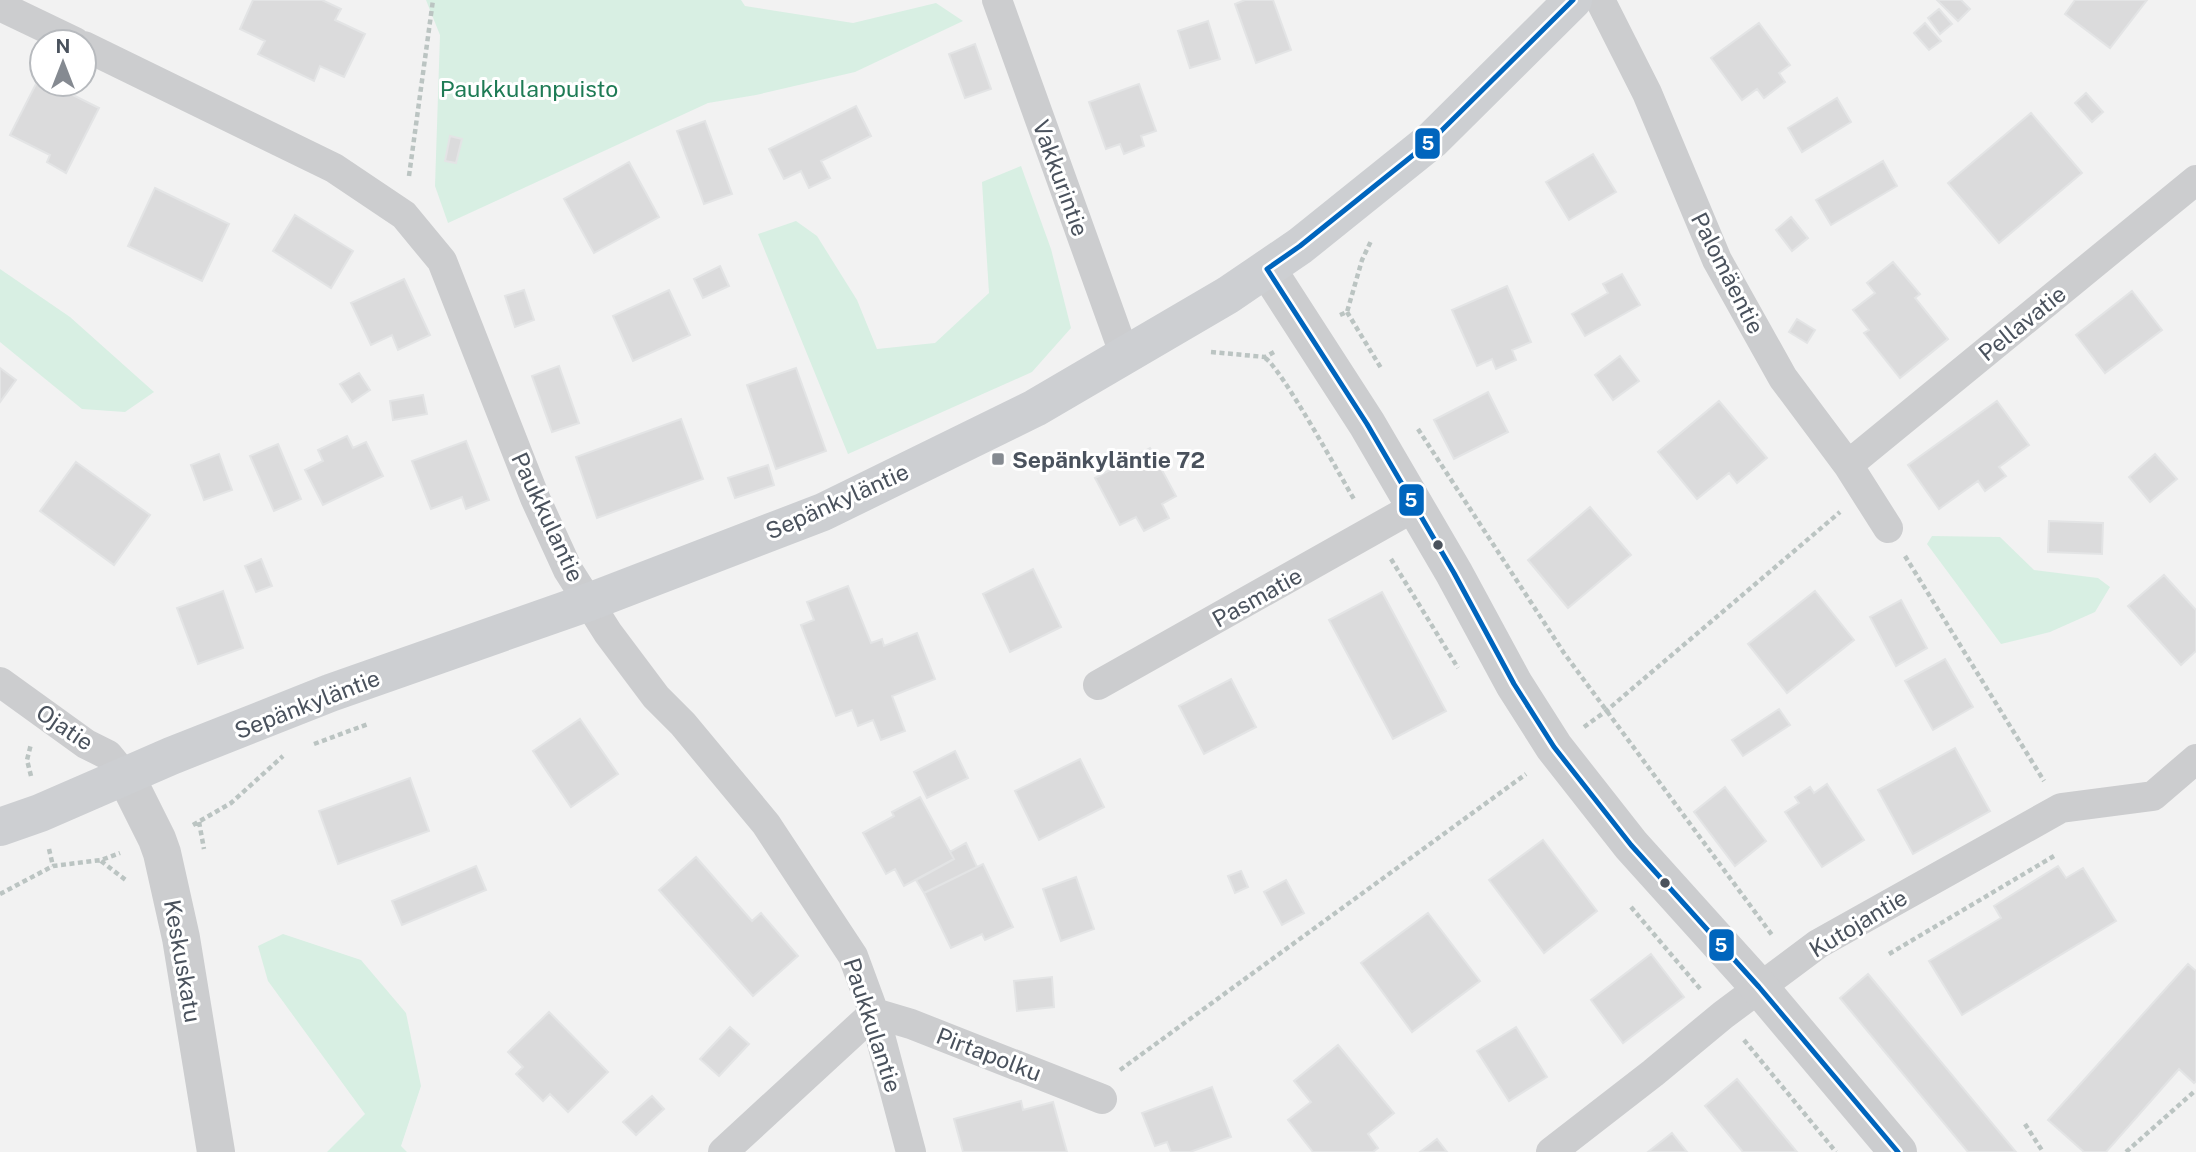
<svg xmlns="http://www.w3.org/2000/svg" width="2196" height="1152" font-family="'Public Sans',sans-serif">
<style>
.green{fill:#d8efe3}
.building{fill:#dbdbdc;stroke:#e3e4e5;stroke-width:2}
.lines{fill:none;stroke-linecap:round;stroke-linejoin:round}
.path{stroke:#bbc4c2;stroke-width:4.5;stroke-dasharray:5 3.5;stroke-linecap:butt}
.minor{stroke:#cccdcf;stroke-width:30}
.tertiary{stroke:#cccdcf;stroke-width:38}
.secondary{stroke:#cdcfd2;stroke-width:38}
.bus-1-casing{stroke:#fff;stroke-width:10}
.bus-1{stroke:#0065bd;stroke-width:5}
.poi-dot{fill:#858a91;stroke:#fff;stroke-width:2.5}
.bus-dot{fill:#4a525d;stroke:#fff;stroke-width:2.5}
.labels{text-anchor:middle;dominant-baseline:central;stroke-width:6;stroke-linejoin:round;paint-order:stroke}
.park-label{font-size:23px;fill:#1e7b55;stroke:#fff}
.street-label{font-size:23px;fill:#4a525d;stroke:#fff}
.poi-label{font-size:23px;font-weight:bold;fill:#4a525d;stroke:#fff;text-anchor:start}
.line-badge{stroke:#fff;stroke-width:2.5}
.badge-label{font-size:19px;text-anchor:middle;font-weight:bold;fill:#fff}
</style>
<rect width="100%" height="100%" fill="#f2f2f2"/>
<path class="green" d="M426,0H741L745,6L853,23L936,3L963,21L855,72L756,95L708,103L448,223L435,186L440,35Z
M1021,166L1051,249L1071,328L1032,372L848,454L758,234L796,221L817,236L857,300L877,349L935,343L989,293L982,182Z
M0,269L70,317L154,392L125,412L82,409L0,342Z
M1932,536L2000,537L2034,570L2098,578L2110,587L2095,612L2050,632L2001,644L1927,544Z
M283,934L361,960L406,1013L421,1086L401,1146L407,1152H327L365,1114L268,981L258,946Z"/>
<path class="building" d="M253,0H322L341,9L335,20L365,34L344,77L320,66L314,81L258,54L265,41L240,29Z
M1245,0H1273L1291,50L1256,63L1235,4Z
M1937,0H1961L1970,9L1958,21Z
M2075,0H2147L2110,48L2065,14Z
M1939,9L1952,24L1940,34L1928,18Z
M1208,21L1220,59L1190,68L1178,31Z
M1759,23L1790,65L1779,73L1785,82L1764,98L1757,89L1742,100L1711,58Z
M1925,23L1941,41L1929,50L1914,33Z
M975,44L991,89L965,98L949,54Z
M39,78L42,79V84H51L99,108L66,173L47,162L50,155L10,135Z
M1139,84L1156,131L1141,136L1144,146L1124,154L1120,144L1106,149L1089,102Z
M2086,93L2103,112L2092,122L2075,103Z
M1837,98L1851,122L1802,152L1788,128Z
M856,106L871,136L821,161L830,178L809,188L801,171L784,179L769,149Z
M2031,113L2082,173L1999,243L1948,183Z
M705,121L732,194L704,204L677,131Z
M450,136L462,139L456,163L445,161Z
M1593,154L1616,192L1569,220L1546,182Z
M1883,161L1897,186L1831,225L1816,200Z
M629,162L659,217L594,253L564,199Z
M155,188L229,224L202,281L128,246Z
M295,215L353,251L331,288L273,251Z
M1791,217L1808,238L1792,251L1776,230Z
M1893,262L1920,294L1915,298L1948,339L1900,378L1864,333L1869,330L1853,310L1875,293L1867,283Z
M720,266L729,286L703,298L694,279Z
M1622,274L1640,305L1585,336L1572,314L1608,293L1603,284Z
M404,279L430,335L398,350L392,335L371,345L351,303Z
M1507,286L1531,342L1512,350L1516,360L1496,369L1492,359L1477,366L1452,310Z
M524,290L534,320L515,327L505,296Z
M669,290L690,335L633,361L613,316Z
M2132,291L2162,330L2105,373L2076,335Z
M1797,319L1815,330L1807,343L1789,332Z
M1620,356L1639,381L1613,400L1595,375Z
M559,366L579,423L552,432L532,376Z
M0,368L16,380L0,402Z
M796,368L826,451L776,469L747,385Z
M359,373L370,390L352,402L340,384Z
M1488,392L1508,432L1454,459L1434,420Z
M423,395L427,414L393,420L390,401Z
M1719,401L1767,458L1737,483L1729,473L1697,499L1658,452Z
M1997,401L2029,445L1999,467L2006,476L1985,491L1978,481L1939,509L1908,465Z
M681,419L703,479L597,518L576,457Z
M347,436L353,448L366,442L383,476L323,505L305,470L323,461L318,450Z
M466,441L489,500L466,509L462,497L431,509L412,461Z
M278,444L301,499L274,511L250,456Z
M1150,448L1176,496L1162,504L1169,518L1144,531L1136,517L1120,525L1095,478Z
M219,454L232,490L204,500L191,465Z
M2155,454L2177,479L2150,502L2129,477Z
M76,462L150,515L114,565L40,511Z
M768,465L774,485L735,498L728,478Z
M1590,507L1631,555L1568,608L1528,560Z
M2049,521L2103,523L2102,554L2048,552Z
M261,559L272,586L256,592L245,566Z
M1033,569L1061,627L1010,652L983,594Z
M2164,575L2196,610V651L2181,665L2128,606Z
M848,586L871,643L882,639L884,646L917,633L935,679L892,696L905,731L881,740L873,720L858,726L852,710L836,716L801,625L814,620L807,602Z
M223,591L243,648L198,664L177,608Z
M1815,591L1854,640L1787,693L1748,644Z
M1382,592L1446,711L1393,739L1329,620Z
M1901,600L1927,648L1896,666L1870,617Z
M1945,659L1973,707L1933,730L1905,681Z
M1231,679L1256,727L1204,754L1179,706Z
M1779,709L1790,725L1743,756L1732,740Z
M580,719L618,774L571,807L533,751Z
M1955,748L1990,811L1913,854L1878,790Z
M955,751L968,778L927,798L914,772Z
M1080,759L1104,807L1039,840L1015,791Z
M410,778L429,831L338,864L319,811Z
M1827,784L1864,840L1822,867L1785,812L1799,803L1795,797L1810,787L1814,793Z
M1725,787L1766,841L1735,866L1694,812Z
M920,797L954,859L904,886L895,869L886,874L863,833L894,816L892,812Z
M1543,840L1597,911L1544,953L1489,880Z
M966,843L977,867L924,893L916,880L954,859L950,852Z
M696,857L752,921L761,913L798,956L753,996L659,890Z
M983,864L1013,927L985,940L982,934L951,948L924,893Z
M476,866L486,890L402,925L392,901Z
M2058,866L2066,878L2083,868L2116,921L1962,1015L1929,961L2001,918L1994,906Z
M1241,871L1248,887L1235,893L1228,876Z
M1076,877L1094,929L1061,941L1043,889Z
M1286,880L1304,913L1282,925L1264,892Z
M1428,913L1480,981L1412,1032L1361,963Z
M1651,954L1684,997L1623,1043L1591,1000Z
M2188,964L2196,971V1081L2194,1083L2179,1069L2106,1152H2084L2048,1120Z
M1868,974L2016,1152H1968L1840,998Z
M1052,977L1054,1007L1017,1011L1014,981Z
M549,1012L608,1072L568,1112L550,1094L543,1101L516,1074L523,1067L508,1052Z
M730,1027L749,1044L719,1076L700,1059Z
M1516,1027L1547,1077L1509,1101L1477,1051Z
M1338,1045L1394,1113L1368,1134L1378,1148L1373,1152H1313L1288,1120L1311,1102L1294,1081Z
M1737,1079L1797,1152H1743L1705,1106Z
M1212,1087L1231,1137L1190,1152H1171L1167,1142L1155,1146L1142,1113Z
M652,1096L664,1109L636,1135L623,1122Z
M1021,1101L1023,1110L1053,1102L1067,1152H963L954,1119Z
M1672,1133L1687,1152H1648Z
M1437,1139L1447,1152H1420Z"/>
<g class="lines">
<path class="path" d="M409,176L433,0
M1347,312L1381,368
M1340,315L1347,312L1362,260L1371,241
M1211,352L1265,357L1274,352
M1265,358C1280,366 1342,479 1355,501
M1418,429L1564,653L1772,935
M1905,556L2044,781
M1391,559L1458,668
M1584,727L1606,711L1840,512
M314,744L368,724
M31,776L27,760L31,744
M199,822L204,849
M193,825L231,803L283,756
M49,849L53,866
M101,861L127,881
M0,894L53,866L101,860L120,853
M1631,907L1702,991
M1889,954L2054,856
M1744,1040L1836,1152
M1120,1070L1526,774
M2025,1124L2043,1152
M2126,1152L2196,1090"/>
<path class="minor" d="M997,0L1125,356
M1600,0L1647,93L1717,260L1783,378L1848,465L1888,528
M0,6L75,42
M84,46L334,168L404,215L442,261L535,498L568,570L608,633L656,697L683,724L766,824L853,956L874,1013L911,1152
M1848,465L2196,180
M0,682L86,744L108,755L126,777
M1098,685L1416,506
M723,1152L874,1013L911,1024L1102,1099
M1551,1152L1653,1073L1723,1015L1818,944L2061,808L2153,796L2196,759"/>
<path class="tertiary" d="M1267,269L1367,424L1454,573L1514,684L1554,747L1631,845L1759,987L1898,1152
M126,777L157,839L162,853L181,938L216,1152"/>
<path class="secondary" d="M0,827L40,813L171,756L330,693L589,602L823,512L1035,408L1228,295L1300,246L1432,140L1573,0"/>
<defs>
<path id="bus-1" d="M1267,269L1367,424L1454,573L1514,684L1554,747L1631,845L1759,987L1898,1152
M1267,269L1300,246L1432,140L1573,0"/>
</defs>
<use href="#bus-1" class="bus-1-casing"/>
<use href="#bus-1" class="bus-1"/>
</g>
<rect class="poi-dot" x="991" y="452" width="14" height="14" rx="3.5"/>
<g class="bus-dot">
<circle cx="1438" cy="545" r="6"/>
<circle cx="1665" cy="883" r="6"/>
</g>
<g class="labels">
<g class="park-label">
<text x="529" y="88">Paukkulanpuisto</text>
</g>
<g class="street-label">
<text transform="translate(1061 178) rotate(70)">Vakkurintie</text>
<text transform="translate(1728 273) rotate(63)">Palomäentie</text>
<text transform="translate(2022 323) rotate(-39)">Pellavatie</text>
<text transform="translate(837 501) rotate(-24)">Sepänkyläntie</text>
<text transform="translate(548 517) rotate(65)">Paukkulantie</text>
<text transform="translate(1257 597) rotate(-29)">Pasmatie</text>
<text transform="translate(307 704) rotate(-21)">Sepänkyläntie</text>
<text transform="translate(65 727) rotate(34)">Ojatie</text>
<text transform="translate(1858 923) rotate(-31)">Kutojantie</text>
<text transform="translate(183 961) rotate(80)">Keskuskatu</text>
<text transform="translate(873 1025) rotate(72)">Paukkulantie</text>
<text transform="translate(989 1054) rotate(21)">Pirtapolku</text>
</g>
<g class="poi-label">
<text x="1012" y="459">Sepänkyläntie 72</text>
</g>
</g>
<g class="line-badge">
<rect x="1414" y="127" width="27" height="33" rx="7" fill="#0065bd"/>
<rect x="1398" y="483" width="27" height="34" rx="7" fill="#0065bd"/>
<rect x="1708" y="928" width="27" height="34" rx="7" fill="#0065bd"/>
</g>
<g class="badge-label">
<text x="1428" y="150">5</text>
<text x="1411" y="507">5</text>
<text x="1721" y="952">5</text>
</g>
<g transform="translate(63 63)"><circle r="33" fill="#ffffff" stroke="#b7babe" stroke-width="2"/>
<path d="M0-5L12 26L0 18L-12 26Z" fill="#858a91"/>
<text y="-10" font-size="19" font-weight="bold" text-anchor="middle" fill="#4a525d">N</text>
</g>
</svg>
